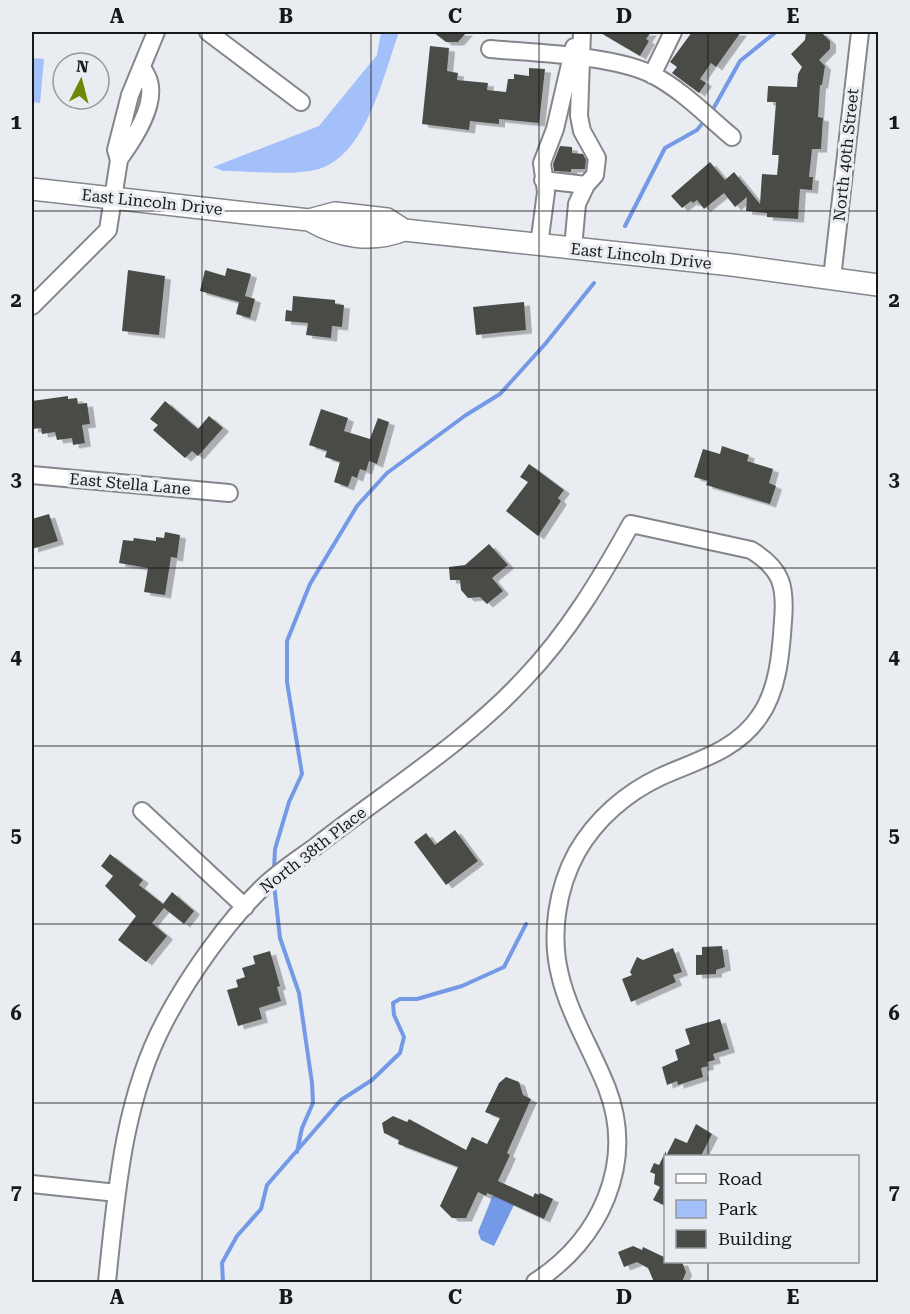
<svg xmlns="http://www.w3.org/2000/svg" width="910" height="1314" font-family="'Roboto Serif',serif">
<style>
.green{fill:#a3c0fa}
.water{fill:#7399e7}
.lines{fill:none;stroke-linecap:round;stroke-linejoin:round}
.stream{stroke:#7399e7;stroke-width:4}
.building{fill:#4a4c47;filter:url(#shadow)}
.minor-casing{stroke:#84868b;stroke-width:20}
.major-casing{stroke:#84868b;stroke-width:24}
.minor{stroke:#fff;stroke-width:16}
.major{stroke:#fff;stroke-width:21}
.grid{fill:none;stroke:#17181a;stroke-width:1.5;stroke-opacity:0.55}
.labels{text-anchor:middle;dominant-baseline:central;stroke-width:6;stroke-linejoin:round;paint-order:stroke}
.street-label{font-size:16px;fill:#17181a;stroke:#e9ecf1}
.neatline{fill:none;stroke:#17181a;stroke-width:2}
.grid-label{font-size:20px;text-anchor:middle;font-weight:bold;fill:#17181a}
</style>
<defs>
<filter id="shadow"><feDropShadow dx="6" dy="3.5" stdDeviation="0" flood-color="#0004"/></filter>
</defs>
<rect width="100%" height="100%" fill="#e9ecf1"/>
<path class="green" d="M381,32H399C383,76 365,164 310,171C282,175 251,171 223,171L213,167L319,126L377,55Z
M32,58L44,59L40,103L32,102Z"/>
<path class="water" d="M493,1195L514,1205L494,1246L481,1240L478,1232Z"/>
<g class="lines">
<path class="stream" d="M712,111L740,61L776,32
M625,226L665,148L697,130L705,120
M274,870L275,849L289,802L302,774L287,682V641L310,584L357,506L387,473L466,415L500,394L546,343L594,283
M274,884L280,938L299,993L312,1083L313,1103L302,1128L297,1152
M223,1282L222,1263L237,1236L261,1209L267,1185L341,1100L372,1080L400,1053L404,1037L394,1015L393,1003L400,999H417L462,986L504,967L526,924"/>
</g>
<path class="building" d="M433,32H467L458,42H446Z
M599,32H651L646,39L649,41L640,56Z
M692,32H741L716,67L711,63L700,79L706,83L699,93L672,73L677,67L670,62Z
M806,32H821L830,41V49L819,60L825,66L822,85H820L818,117L823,118L821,149H812L809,177H813L812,190L800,189L798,219L767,217V213L746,211L747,197L735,207L724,193L704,209L697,200L693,203L691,201L682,208L671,196L710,162L725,180L734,172L760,204L762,174L777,175L779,155H772L776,102H767L768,86L797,87L798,74L802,67L791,54L805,40Z
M430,46L449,48L447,71L458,73L457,80L488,83L487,90L506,92L508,79H514V74L529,76V68L545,69L539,123L499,119V124L470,121L469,130L422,124Z
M560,146L572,147V153L583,154L586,160L585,169H571V172L554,171L553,164Z
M227,268L251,274L245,296L255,299L250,318L236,314L239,302L200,291L205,270L225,276Z
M128,270L165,276L159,335L122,331Z
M293,296L335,300V304L344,305L342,327L332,326L331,338L306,335L308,323L285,321L286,310L292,311Z
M524,302L526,330L476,335L473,307Z
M68,396V399L77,398L78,404L87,403L90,424L82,425L85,443L73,445L72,438L57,440L55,432L42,434L41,428L32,429V401Z
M165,401L198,429L209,416L223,428L198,456L192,451L185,458L153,430L158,425L150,419Z
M321,409L348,418L344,431L370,439L378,418L389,422L377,464L369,461L366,471L360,469L357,478L352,476L348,487L334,482L340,462L325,457L327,451L309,445Z
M722,446L749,455L747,461L773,469L769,483L776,486L770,504L706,485L708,481L694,477L703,449L720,454Z
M529,464L564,490L558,498L561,501L538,536L506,511L528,482L520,477Z
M49,514L58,541L32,549V519Z
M165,532L180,535L177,558L171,557L165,595L144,592L148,568L119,563L123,540L133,541L134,538L156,541V537L164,538Z
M489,544L508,565L492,578L503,591L487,604L480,597L468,598L461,590L460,580H450L449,567L465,565Z
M455,830L478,861L446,885L414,842L426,833L435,845Z
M110,854L143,880L139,885L163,904L172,892L194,911L184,924L164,908L152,923L167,936L146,962L118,940L136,916L105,886L113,876L101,866Z
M722,946L725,967L716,970V974L696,975V955H702V947Z
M673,948L682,972L673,975L676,982L631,1002L622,979L632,975L630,972L637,957L643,960Z
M270,951L280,986L277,987L281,1001L259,1008L262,1019L238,1026L227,990L238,987L236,980L245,977L242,968L255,964L253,956Z
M720,1019L729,1049L713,1054L715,1060L707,1062L708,1066L701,1068L703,1077L678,1085L677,1081L667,1085L662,1067L678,1060L675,1050L690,1044L685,1029Z
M506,1077L519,1082L523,1095L531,1099L507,1153L510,1155L498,1181L533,1197L535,1193L539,1195L540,1193L553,1199L544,1219L492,1195L487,1193L486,1196L478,1192L466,1218H452L440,1206L458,1167L398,1144L399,1140L384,1133L382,1123L393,1116L407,1122L409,1119L466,1150L472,1137L487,1144L500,1118L485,1112L499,1083Z
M696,1124L712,1134L701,1156H666L675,1138L687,1143Z
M666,1151V1206L653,1200L660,1187L654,1184L655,1174L650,1172L654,1163L659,1165Z
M633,1246L642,1250L643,1247L666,1258V1262H682L686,1272L682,1282H654L648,1268L637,1262L624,1267L618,1252Z"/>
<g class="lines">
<defs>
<path id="minor" d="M208,32L301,102
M490,49C534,53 614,55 653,75C682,90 707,116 732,137
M652,75L673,32
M120,158C133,140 153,110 150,87C150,80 146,74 143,69
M543,180L586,185
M539,245L546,192L542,163L555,129L574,47
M573,248L577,204L586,185L595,175L597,158L582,131L579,116L582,32
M832,278L860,32
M32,306L108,230L119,160L116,150L130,95L156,32
M32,475L229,493
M142,811L245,907
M32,1184L117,1193
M107,1282C116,1195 123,1100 165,1021C188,977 226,923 262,888C277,873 297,860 315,847C385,792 464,744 525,678C568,633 601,578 631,524L751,550C782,569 786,586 783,621C781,653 778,691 759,717C736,751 695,761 660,777C626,793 596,819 577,852C557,888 550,935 560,975C569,1014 592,1050 607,1088C636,1164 600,1240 535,1282"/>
<path id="major" d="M32,189L309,220L335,213L387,219L404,230L732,265L878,285
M309,220C338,237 372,243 404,230"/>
</defs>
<use href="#minor" class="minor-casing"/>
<use href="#major" class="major-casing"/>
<use href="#minor" class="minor"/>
<use href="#major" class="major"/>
</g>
<path class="grid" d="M202,32V1282M371,32V1282M539,32V1282M708,32V1156M32,211H878M32,390H878M32,568H878M32,746H878M32,924H878M32,1103H878M708,1262V1282"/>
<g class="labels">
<g class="street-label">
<text transform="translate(846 155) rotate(-84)">North 40th Street</text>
<text transform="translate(152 202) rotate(6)">East Lincoln Drive</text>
<text transform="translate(641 256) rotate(6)">East Lincoln Drive</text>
<text transform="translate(130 484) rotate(5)">East Stella Lane</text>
<text transform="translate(313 850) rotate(-38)">North 38th Place</text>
</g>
</g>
<rect width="910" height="1314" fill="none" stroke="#e9ecf1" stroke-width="66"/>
<rect x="664" y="1155" width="195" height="108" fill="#e9ecf1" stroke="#95979b" stroke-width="1.5"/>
<rect x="676" y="1174" width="30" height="9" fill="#ffffff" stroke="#95979b" stroke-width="1.5"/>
<text x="718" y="1185" font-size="18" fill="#17181a">Road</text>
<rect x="676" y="1200" width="30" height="18" fill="#a3c0fa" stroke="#95979b" stroke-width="1.5"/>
<text x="718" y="1215" font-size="18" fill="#17181a">Park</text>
<rect x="676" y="1230" width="30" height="18" fill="#4a4c47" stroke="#95979b" stroke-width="1.5"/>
<text x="718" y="1245" font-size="18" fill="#17181a">Building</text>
<g transform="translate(81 81) rotate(6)"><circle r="28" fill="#e9ecf1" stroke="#95979b" stroke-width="1.5"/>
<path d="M0-4.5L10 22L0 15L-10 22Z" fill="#6c8a08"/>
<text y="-9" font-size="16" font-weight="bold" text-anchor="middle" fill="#17181a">N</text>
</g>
<rect x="33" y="33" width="844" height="1248" class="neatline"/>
<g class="grid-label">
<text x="117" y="23">A</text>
<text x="286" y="23">B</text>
<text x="455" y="23">C</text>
<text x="624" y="23">D</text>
<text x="793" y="23">E</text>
<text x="16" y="129">1</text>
<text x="894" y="129">1</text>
<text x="16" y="307">2</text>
<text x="894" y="307">2</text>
<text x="16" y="486">3</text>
<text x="894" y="486">3</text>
<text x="16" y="664">4</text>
<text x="894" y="664">4</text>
<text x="16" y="842">5</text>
<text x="894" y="842">5</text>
<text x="16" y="1020">6</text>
<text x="894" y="1020">6</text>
<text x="16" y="1199">7</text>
<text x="894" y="1199">7</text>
<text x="117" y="1304">A</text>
<text x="286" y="1304">B</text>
<text x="455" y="1304">C</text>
<text x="624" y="1304">D</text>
<text x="793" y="1304">E</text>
</g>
</svg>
